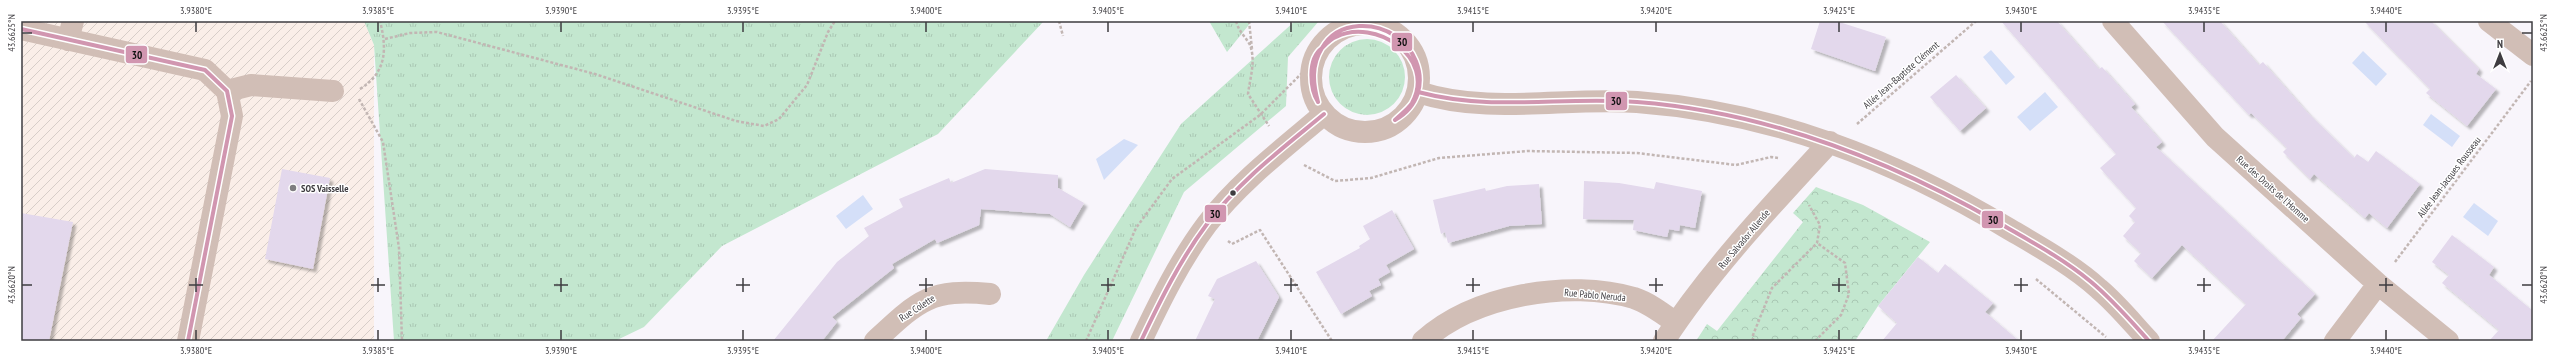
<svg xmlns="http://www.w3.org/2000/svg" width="2554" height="362" font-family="'PT Sans Narrow',sans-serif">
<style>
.industrial{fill:url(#industrial-furrows)}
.grass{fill:url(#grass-tufts)}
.park{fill:url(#park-crowns)}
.water{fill:#d4dff8}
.building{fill:#e3d8ec;filter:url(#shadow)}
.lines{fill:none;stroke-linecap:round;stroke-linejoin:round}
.path{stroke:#c2b6b3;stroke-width:2.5;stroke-dasharray:3 2;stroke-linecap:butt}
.minor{stroke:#d1beb6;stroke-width:22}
.bus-1-casing{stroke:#fff;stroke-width:7}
.bus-1{stroke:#d196b0;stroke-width:4}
.ticks{fill:none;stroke:#3e3c40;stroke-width:1.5}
.poi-dot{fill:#7f7d81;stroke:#fff;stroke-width:1.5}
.bus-dot{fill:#3e3c40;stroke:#fff;stroke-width:1.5}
.labels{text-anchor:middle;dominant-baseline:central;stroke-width:3;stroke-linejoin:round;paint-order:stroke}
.street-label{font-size:10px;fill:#3e3c40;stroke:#fff}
.poi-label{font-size:10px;font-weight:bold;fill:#3e3c40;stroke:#fff;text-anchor:start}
.line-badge{stroke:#fff;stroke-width:1.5}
.pale-badge-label{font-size:11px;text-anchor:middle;font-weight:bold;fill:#111}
.neatline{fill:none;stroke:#3e3c40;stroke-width:1.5}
.ticks-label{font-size:10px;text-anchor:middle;fill:#3e3c40}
</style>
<defs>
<pattern id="industrial-furrows" width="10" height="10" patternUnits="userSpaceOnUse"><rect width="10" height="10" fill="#faeee8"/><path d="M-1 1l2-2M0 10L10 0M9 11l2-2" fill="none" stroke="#d7cdc8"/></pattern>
<pattern id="grass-tufts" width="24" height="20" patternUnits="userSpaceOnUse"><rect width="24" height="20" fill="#c3e7cf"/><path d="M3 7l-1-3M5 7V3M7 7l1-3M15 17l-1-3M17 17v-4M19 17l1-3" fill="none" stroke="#a9c7b3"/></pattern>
<pattern id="park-crowns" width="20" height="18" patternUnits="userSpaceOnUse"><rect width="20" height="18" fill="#c3e7cf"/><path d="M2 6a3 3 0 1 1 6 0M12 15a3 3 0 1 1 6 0" fill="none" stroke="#a9c7b3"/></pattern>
<filter id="shadow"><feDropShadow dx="3.5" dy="3.5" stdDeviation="1" flood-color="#0004"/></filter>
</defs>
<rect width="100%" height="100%" fill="#f8f5fb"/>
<path class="industrial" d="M21,21H364L374,45V341H21Z"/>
<path class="grass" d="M364,21H1047L1043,22L938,134L722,246L644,327L615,341H394L374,45Z
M1209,21H1252L1227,52Z
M1295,21H1319L1288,57L1286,106L1184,192L1112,341H1046L1084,275L1181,124Z
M1329 77a38 38 0 1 1 76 0a38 38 0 1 1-76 0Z"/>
<path class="park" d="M1816,187L1863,205L1930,242L1878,306L1855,341H1696L1707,324L1717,331L1803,222L1793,213Z"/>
<path class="water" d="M1991,50L2015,77L2006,85L1983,57Z
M2363,51L2387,74L2376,86L2352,63Z
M2045,92L2058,107L2030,131L2017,117Z
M2431,114L2460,136L2452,147L2423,125Z
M1124,139L1138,145L1104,180L1096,159Z
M863,195L873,209L846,229L836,216Z
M2474,203L2498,221L2488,236L2463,217Z"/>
<path class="building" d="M1820,21H1836L1886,37L1875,71L1811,49Z
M2001,21H2057L2099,69L2102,67L2135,104L2131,107L2162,142L2156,147L2315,294L2297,314L2301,318L2282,341H2212L2246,304L2182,245L2152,278L2134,261L2141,253L2123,236L2135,222L2129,216L2136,208L2100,168L2116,154Z
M2162,21H2220L2259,65L2263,62L2307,112L2354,158L2357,154L2368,162L2376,151L2420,184L2387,228L2369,213L2365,218L2314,174L2310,179L2283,152L2287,148L2251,113L2249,115Z
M2364,21H2431L2479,69L2476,74L2496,89L2467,126L2426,93L2430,89Z
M1956,75L1986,108L1960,131L1930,97Z
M282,169L330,178L313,269L265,259Z
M985,169L1058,175V188L1084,203L1070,227L1050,214L981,209L979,225L937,243L935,239L892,264L894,268L832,317L837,322L822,341H773L837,262L869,236L864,228L903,207L899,199L949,178L951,183Z
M1584,181L1619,183L1654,189L1656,182L1702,191L1695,228L1680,225L1679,231L1669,229L1667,237L1633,230L1634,220L1583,219Z
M1539,184L1542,224L1509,226L1448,243L1445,232L1441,234L1433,200L1485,188L1486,191L1507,186Z
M1392,210L1414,249L1386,265L1390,272L1378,279L1381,285L1369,291L1372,296L1341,314L1316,272L1360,248L1359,246L1370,239L1363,226Z
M21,213L73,222L49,341H21Z
M2452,235L2494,267L2489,275L2533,311V341H2489L2499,330L2442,283L2449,275L2432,262Z
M1918,257L1938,273L1945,264L1993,303L1985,312L2019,341H1882L1897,323L1878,306Z
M1256,261L1279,297L1257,341H1195L1215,299L1208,296L1217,279Z"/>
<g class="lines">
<path class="path" d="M1059,21L1063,36
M1236,21C1239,32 1245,36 1250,45C1256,61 1250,78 1248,94L1269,126
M1249,21L1252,49
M385,39L410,33L437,32L595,74L736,121L764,126L779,119L807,85L828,32L835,21
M360,89C387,72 387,49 380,21
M359,99L383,142L399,248L402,341
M1857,124L1976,21
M1304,165L1335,181L1371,178L1439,158L1528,151L1637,153L1736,165L1771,157L1778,158
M1228,241L1232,244L1260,230L1332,341
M2395,262L2531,81
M2036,279L2106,337
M1086,341L1136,228L1172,179L1260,115L1314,61
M1753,341V335L1772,288L1817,243L1820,225L1809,205
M1815,341L1841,315L1849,294L1845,263L1817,243"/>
<path class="minor" d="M2113,21L2215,137L2378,284L2448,341
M2489,21L2533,55
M1311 78a54 54 0 1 1 108 0a54 54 0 1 1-108 0Z
M21,29L205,70L227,91L232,116L188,341
M68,40L73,21
M227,91L251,85L333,91
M1418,92C1488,115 1564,97 1637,102C1772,112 1893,159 2009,229C2038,246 2074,266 2099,289C2117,304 2133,324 2149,341
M875,341C918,301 930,288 990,294
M1141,341C1160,301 1180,260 1207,224C1239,182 1284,148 1324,114
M1423,341C1474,295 1569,279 1634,298C1649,303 1662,313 1676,323
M1664,341C1711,269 1772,205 1830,142
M2335,341L2378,284"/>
<defs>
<path id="bus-1" d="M21,29L205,70L227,91L232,116L188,341
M1322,48C1330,34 1343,27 1359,26C1414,23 1444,92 1395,120
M1322,48C1326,44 1331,39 1336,37C1374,17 1437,57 1412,103C1408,109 1400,115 1395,120
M1418,92C1494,112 1561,96 1637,102C1767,112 1887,159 1999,223C2030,241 2062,258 2090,281C2112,299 2130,320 2149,341
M1318,102C1310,89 1307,59 1322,48
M1318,102C1313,83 1311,66 1322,48
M1141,341C1160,301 1180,260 1207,224C1239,181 1283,148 1324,114"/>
</defs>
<use href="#bus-1" class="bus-1-casing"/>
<use href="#bus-1" class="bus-1"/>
</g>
<path class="ticks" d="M196,22V32M378,22V32M561,22V32M743,22V32M926,22V32M1108,22V32M1291,22V32M1473,22V32M1656,22V32M1839,22V32M2021,22V32M2204,22V32M2386,22V32M22,33H32M2522,33H2532M196,278V292M378,278V292M561,278V292M743,278V292M926,278V292M1108,278V292M1291,278V292M1473,278V292M1656,278V292M1839,278V292M2021,278V292M2204,278V292M2386,278V292M22,285H32M189,285H203M371,285H385M554,285H568M736,285H750M919,285H933M1101,285H1115M1284,285H1298M1466,285H1480M1649,285H1663M1832,285H1846M2014,285H2028M2197,285H2211M2379,285H2393M2522,285H2532M196,330V340M378,330V340M561,330V340M743,330V340M926,330V340M1108,330V340M1291,330V340M1473,330V340M1656,330V340M1839,330V340M2021,330V340M2204,330V340M2386,330V340"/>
<circle class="poi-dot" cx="293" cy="188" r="4"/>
<circle class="bus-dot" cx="1233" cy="193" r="3.5"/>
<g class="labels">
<g class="street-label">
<text transform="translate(1901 75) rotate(-41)">Allée Jean-Baptiste Clément</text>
<text transform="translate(2449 177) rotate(-53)">Allée Jean-Jacques Rousseau</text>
<text transform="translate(2273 189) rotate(42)">Rue des Droits de l'Homme</text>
<text transform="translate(1744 239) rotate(-50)">Rue Salvador Allende</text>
<text transform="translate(1595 295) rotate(5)">Rue Pablo Neruda</text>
<text transform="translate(917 308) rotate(-33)">Rue Colette</text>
</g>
<g class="poi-label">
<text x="301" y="188">SOS Vaisselle</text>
</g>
</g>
<g class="line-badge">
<rect x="1391" y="32" width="22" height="20" rx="4" fill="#d196b0"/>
<rect x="125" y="45" width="23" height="19" rx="4" fill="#d196b0"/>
<rect x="1605" y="91" width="23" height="20" rx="4" fill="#d196b0"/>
<rect x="1204" y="204" width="23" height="19" rx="4" fill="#d196b0"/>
<rect x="1981" y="210" width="23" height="19" rx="4" fill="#d196b0"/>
</g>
<g class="pale-badge-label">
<text x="1402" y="46">30</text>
<text x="137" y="59">30</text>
<text x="1616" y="105">30</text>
<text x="1215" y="218">30</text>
<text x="1993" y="224">30</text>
</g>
<rect width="2554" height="362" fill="none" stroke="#ffffff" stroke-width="44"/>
<g transform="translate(2500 54)" stroke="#ffffff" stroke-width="3" paint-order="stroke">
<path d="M0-3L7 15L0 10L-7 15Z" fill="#3e3c40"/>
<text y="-6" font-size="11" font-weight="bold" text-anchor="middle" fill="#3e3c40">N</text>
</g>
<rect x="22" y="22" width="2510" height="318" class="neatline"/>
<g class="ticks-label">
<text x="196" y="14">3.9380°E</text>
<text x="378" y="14">3.9385°E</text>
<text x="561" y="14">3.9390°E</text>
<text x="743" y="14">3.9395°E</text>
<text x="926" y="14">3.9400°E</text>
<text x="1108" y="14">3.9405°E</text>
<text x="1291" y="14">3.9410°E</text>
<text x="1473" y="14">3.9415°E</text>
<text x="1656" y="14">3.9420°E</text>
<text x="1839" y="14">3.9425°E</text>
<text x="2021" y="14">3.9430°E</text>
<text x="2204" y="14">3.9435°E</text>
<text x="2386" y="14">3.9440°E</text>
<text transform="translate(11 33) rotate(-90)" y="4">43.6625°N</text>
<text transform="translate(2543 33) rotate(-90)" y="4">43.6625°N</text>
<text transform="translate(11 285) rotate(-90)" y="4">43.6620°N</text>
<text transform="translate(2543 285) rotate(-90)" y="4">43.6620°N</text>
<text x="196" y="354">3.9380°E</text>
<text x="378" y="354">3.9385°E</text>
<text x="561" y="354">3.9390°E</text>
<text x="743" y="354">3.9395°E</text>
<text x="926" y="354">3.9400°E</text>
<text x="1108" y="354">3.9405°E</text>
<text x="1291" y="354">3.9410°E</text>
<text x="1473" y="354">3.9415°E</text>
<text x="1656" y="354">3.9420°E</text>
<text x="1839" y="354">3.9425°E</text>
<text x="2021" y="354">3.9430°E</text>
<text x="2204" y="354">3.9435°E</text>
<text x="2386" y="354">3.9440°E</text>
</g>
</svg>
